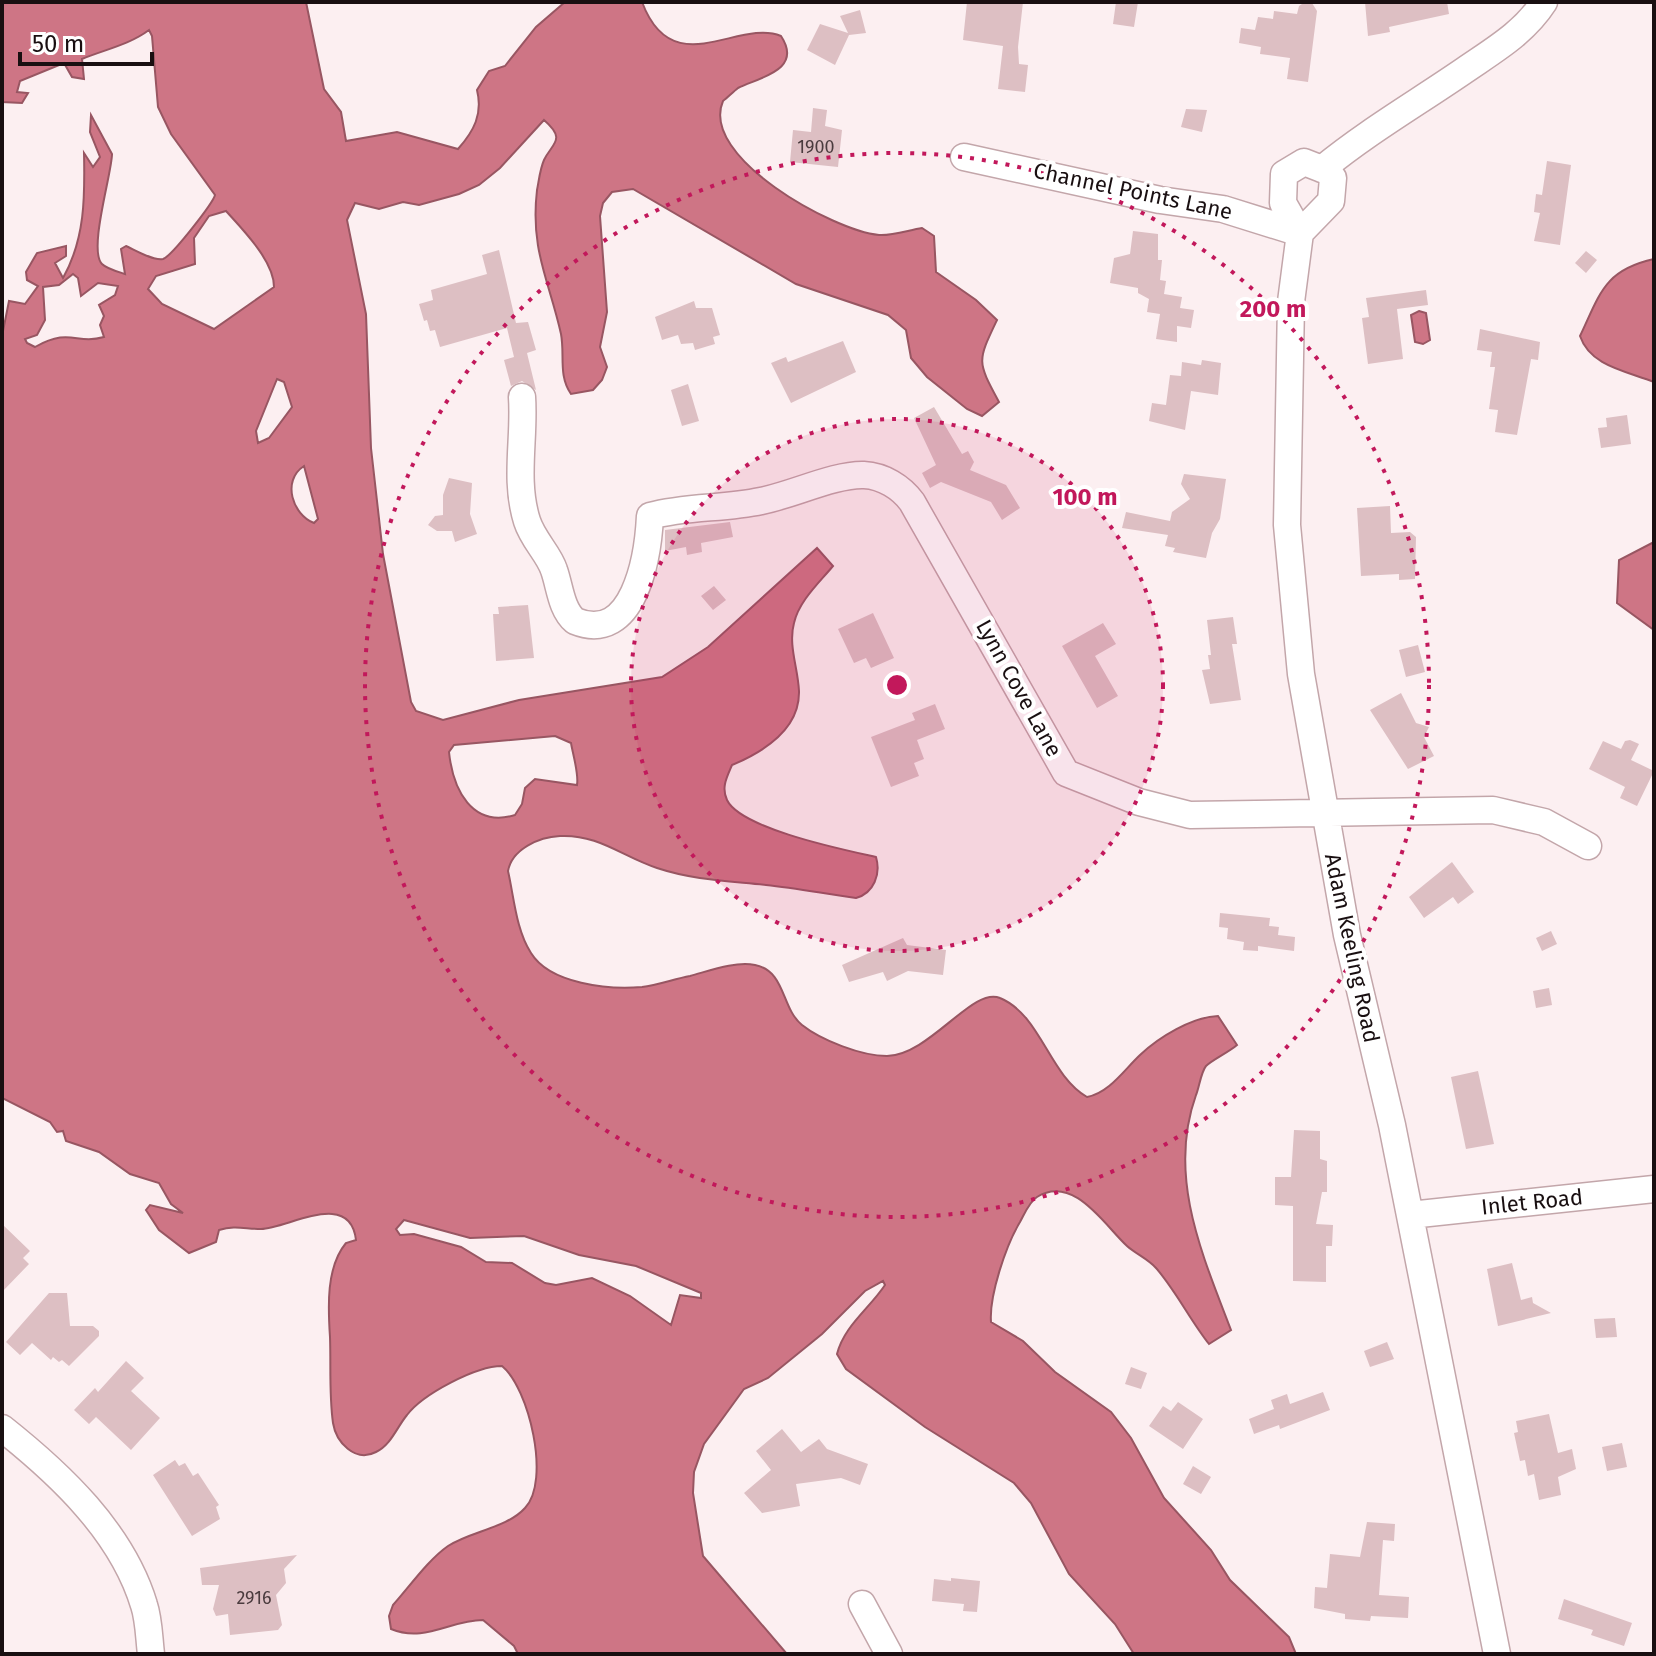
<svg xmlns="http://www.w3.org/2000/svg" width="1656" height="1656" font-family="'Fira Sans',sans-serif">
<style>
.water{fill:#ce7585;stroke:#985662;stroke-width:2;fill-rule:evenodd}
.building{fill:#ddbfc3}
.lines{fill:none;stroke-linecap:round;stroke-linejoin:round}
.minor-casing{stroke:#c3a6aa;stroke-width:29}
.minor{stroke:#fff;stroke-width:26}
.ring{fill:none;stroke:#c2185b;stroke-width:4;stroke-dasharray:4 8}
.labels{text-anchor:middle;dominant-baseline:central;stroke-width:8;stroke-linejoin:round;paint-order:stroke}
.number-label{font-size:18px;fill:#4a3b3e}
.street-label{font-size:22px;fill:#190f11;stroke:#fff}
.centre{fill:#c2185b;stroke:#fff;stroke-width:4}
.ring-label{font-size:24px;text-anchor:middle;font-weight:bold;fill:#c2185b;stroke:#fff;stroke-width:8;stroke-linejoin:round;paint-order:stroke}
</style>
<rect width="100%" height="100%" fill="#fceff1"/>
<path class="water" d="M2,2H306L324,89L341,112L346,141L397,132L458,149C474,131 483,114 477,90L489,71L505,66L536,27L565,2H642C673,84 738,18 781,36C804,71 757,78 738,88C733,92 728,97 723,101C699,157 834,231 879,235C892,236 909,230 922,228L934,236L936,272L976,300L997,320C977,362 977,361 999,402L982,416L967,409L927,377L911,358L906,330L888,315L796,284L633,189L612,192L603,203L600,216L607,312L600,347L607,367L602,380L593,390L571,394C558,375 565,355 561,334C549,280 530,250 537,190C539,180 540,169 544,160C552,143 567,140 544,120L500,168L479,185L459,194L419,205L403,202L379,209L355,203L347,220L366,314L371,448L383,554L411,702L416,711L443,720L519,700L662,677L708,647L817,548L833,566C819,583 799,601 794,623C788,645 798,668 799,691C800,730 763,752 732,765C727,777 721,787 727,800C741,829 845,850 876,857C881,874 874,893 856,898C826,894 796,888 766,885C729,881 693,880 657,868C623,857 598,834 560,836C539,837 512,849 508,871C514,897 516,930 531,953C550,984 609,990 642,987C658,985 674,979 690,976C709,971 735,961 755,965C786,971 781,1008 802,1025C821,1040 861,1056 887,1056C930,1055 973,986 1000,998C1041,1015 1049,1075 1087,1097C1109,1093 1124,1070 1140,1055C1159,1037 1192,1017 1218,1016L1237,1045C1229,1052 1212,1060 1206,1066C1201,1072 1199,1088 1196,1095C1167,1176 1202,1254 1231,1330L1209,1344C1190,1320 1176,1291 1156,1268C1148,1259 1136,1254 1127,1246C1105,1226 1074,1174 1037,1197C1029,1202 1024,1215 1020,1222C1006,1245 989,1296 991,1322L1023,1341L1055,1372L1111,1412L1131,1438L1164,1498L1211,1550L1230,1580L1289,1637L1296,1654H1134L1115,1624L1069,1574L1031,1503L1014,1483L925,1427L846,1369L837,1354C844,1326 869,1309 885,1285L883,1281L865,1291L822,1334L768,1378L744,1389L704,1444L694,1472L693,1493L703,1556L787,1654H518L514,1646L483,1620C450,1620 425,1643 391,1629L389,1616L393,1605C410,1586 428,1560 448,1546C471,1531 507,1528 525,1508C551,1481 529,1388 502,1366C476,1366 423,1394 407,1415C397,1427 391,1445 376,1452C355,1463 336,1442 333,1423C329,1395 331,1365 330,1337C328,1307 326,1267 346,1243L356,1240C350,1189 289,1228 261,1229C245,1229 235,1225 219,1230L216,1242L189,1253L159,1230L146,1210L150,1205L183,1213L171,1204L159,1183L130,1174L99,1152L66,1141L63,1131L57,1132L50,1122L2,1098V336L9,301L25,304L38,286L27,280L26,272L37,253L66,246V256L55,263L63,278C85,239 85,197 84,153L93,167L100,157L90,132L91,115L112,154C112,173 88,250 102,264C107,269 119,272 125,274L121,249L126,246C135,250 153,261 163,259C172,256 213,203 215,195L171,134L158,107L152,36L149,30C129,45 103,50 82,59L84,79L72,77L64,63L20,81L17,92L28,93L22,103L2,102ZM226,211C243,230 274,261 274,287L214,329L162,304L148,289L156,276L195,264L194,238L209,216ZM73,274L78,278L81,296L98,283L118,286L115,295L99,305L104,316L100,325L104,337C75,345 71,327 35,347L27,343L25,339L37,335L45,320L43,287L59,285ZM277,379L284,382L292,407L269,438L258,443L256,431ZM304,466L318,519L314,523C293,515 281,481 304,466ZM555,736L571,743C573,755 579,774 577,785L535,779L525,788L522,804L515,815C472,828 453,790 449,752L454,745ZM404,1220L470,1238L524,1236L579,1255L636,1266L701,1293V1298L680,1295L671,1325L630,1296L592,1278L556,1285L545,1283L512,1263L486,1262L461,1247L414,1234L400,1235L396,1229Z
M1654,259V382C1626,371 1590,366 1580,336C1600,294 1604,270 1654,259Z
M1419,311L1426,313L1430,340L1423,344L1415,342L1411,315Z
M1654,542V630L1617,603L1619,560Z"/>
<path class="building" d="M967,2H1023L1018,47L1019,64L1028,65L1025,92L998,89L1003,46L963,40Z
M1116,2H1138L1134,27L1113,24Z
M1305,2L1312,3L1317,11L1308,82L1287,79L1290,58L1260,54L1261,47L1239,43L1241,28L1255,30L1258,17L1273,19L1274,11L1297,14L1299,6Z
M1365,2H1447L1449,14L1389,27L1390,32L1368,36Z
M860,10L866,33L849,35L835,65L807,50L820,24L848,33L840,16Z
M813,108L827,110L825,126L842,130L838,167L790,162L793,130L811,132Z
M1186,109L1207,110L1202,132L1181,127Z
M1547,161L1571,165L1560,245L1534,241L1540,213L1534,212L1536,194L1542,195Z
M1133,231L1158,234V260H1162L1160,280L1166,281L1164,294L1182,297L1180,308L1194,310L1191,328L1177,326V342L1156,339L1160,314L1147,312L1149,299L1138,293V288L1110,283L1114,258L1130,254Z
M499,250L516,323L528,322L536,350L527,353L536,390L522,381L511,386L504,360L514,357L507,328L440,347L435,330L430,331L427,320L424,321L419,304L433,300L431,290L487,274L482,255Z
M1586,251L1597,260L1586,273L1575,263Z
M1426,290L1428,305L1397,309L1403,359L1368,364L1362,318L1369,317L1366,298Z
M694,301L696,308H712L720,335L713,337L715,344L695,350L693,343L681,344L678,335L662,340L655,317Z
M1480,329L1540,342L1538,360L1531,359L1517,435L1495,432L1498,410L1489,409L1495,367H1490L1492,352L1477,350Z
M843,341L856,372L791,403L771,363L786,357L788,362Z
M1202,360L1221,363L1218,395L1191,391L1185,430L1149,421L1152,403L1166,405L1170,375L1181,376L1182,362L1201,365Z
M688,384L699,421L682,426L671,390Z
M934,407L962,454L968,451L974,462L970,470L1006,485L1020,508L1002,520L991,502L941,482L930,488L922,473L936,465L914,418Z
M1627,415L1631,444L1601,448L1598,428L1607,427L1606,418Z
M1184,474L1226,479L1220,519L1212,533L1206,558L1173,552L1175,548L1165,546L1168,535L1122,528L1126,512L1170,521L1172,512L1190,499L1181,484Z
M449,478L472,483L470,514L477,534L455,542L452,531H437L428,525L435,516L443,515V495Z
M1390,506L1391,533L1410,532L1416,537L1415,579L1399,580V574L1361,576L1357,508Z
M730,522L733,537L701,543L702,552L687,555L686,547L665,551V530Z
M714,586L726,600L713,610L701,596Z
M528,605L534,658L496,661L493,614H499L498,607Z
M873,613L894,658L871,668L866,658L854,663L838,629Z
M1233,617L1237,644H1232L1241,700L1210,704L1202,670L1210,669L1208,655H1211L1207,620Z
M1103,623L1116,644L1095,656L1118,696L1097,708L1062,646Z
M1418,645L1425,672L1406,677L1399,650Z
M1401,693L1416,723L1429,727L1424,737L1434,756L1408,769L1370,710Z
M935,704L945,729L917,740L924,759L914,763L919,776L891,787L871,737L915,720L912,713Z
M1630,740L1639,744L1631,760L1654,771L1637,806L1620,798L1625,787L1589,769L1603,741L1621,749L1625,741Z
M1452,862L1474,892L1458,904L1453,897L1424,918L1409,897Z
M1220,913L1270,918L1269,926L1279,927L1278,935L1295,937L1294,951L1258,946V951L1243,950L1244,942L1227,939L1228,928L1219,927Z
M1551,931L1557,944L1542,951L1536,938Z
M903,938L907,945L946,950L943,975L908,971L887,981L883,972L849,982L842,965Z
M1549,988L1552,1005L1536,1008L1533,991Z
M1478,1071L1494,1144L1466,1149L1451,1077Z
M1294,1130L1320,1131V1159L1327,1161V1192H1322L1316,1224L1333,1225L1332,1246H1326V1282L1293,1281V1206L1275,1205V1177H1291Z
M2,1224L30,1251L23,1258L29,1264L2,1292Z
M1512,1263L1521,1300L1532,1297L1533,1303L1551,1313L1498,1326L1487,1269Z
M49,1293H67L70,1326H93L99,1331V1336L69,1366L62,1360L59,1362L53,1357L51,1360L32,1343L20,1355L6,1342Z
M1615,1318L1617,1337L1596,1338L1594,1319Z
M1387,1342L1394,1359L1370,1367L1364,1351Z
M126,1361L144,1378L131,1391L160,1418L131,1450L96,1417L89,1424L74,1410L95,1388L98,1392Z
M1131,1367L1147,1373L1141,1389L1125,1384Z
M1323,1392L1330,1410L1280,1429L1279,1425L1254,1434L1249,1419L1274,1409L1271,1400L1287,1394L1290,1404Z
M1178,1402L1203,1419L1183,1449L1149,1426L1163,1406L1171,1411Z
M1549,1414L1558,1453L1572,1449L1576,1469L1558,1477L1561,1495L1539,1500L1534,1474L1528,1476L1525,1460L1520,1461L1514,1433L1518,1432L1516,1421Z
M782,1429L801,1452L819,1439L827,1449L868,1464L860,1485L841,1478L796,1484L800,1506L762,1513L744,1493L771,1470L756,1451Z
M1622,1443L1627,1467L1607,1471L1602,1447Z
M175,1460L179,1466L185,1463L193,1476L198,1473L219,1505L216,1507L220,1519L192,1536L153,1475Z
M1193,1466L1211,1477L1201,1494L1183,1484Z
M1367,1522L1395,1524L1394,1541L1383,1540L1379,1595L1409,1597L1408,1618L1371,1616L1370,1621L1345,1619V1614L1314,1608L1315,1587L1327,1588L1330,1554L1360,1557Z
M297,1555L284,1569L286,1583L276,1595L282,1625L278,1630L230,1635L228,1614L216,1616L213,1609L219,1585H202L200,1568Z
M951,1578L980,1581L977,1612L963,1611L964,1604L932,1601L934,1579L951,1581Z
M1564,1599L1632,1623L1624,1646L1591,1635L1593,1630L1558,1619Z"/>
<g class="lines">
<defs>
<path id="minor" d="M964,157L1160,200L1223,209L1300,233
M1322,169C1367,132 1417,103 1465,70C1494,50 1524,33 1544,2
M1300,233L1331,201L1333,178L1327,171L1304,162L1284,174L1283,203L1300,233L1291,302L1287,525L1301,674L1347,935L1392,1125L1497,1654
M522,397C525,438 514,480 527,521C533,540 549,554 554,570C560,587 561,609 575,621C634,645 648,557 650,516C686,506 724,509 761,501C792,495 835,474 864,475C883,476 901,487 912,502L1066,773L1139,802L1190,815L1493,810L1544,822L1588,846
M1410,1215L1654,1189
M2,1428C60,1474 122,1532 144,1605C149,1620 149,1638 151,1654
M862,1604L889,1654"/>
</defs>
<use href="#minor" class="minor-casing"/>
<use href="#minor" class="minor"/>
</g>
<circle cx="897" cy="685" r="266" fill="#c2185b" fill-opacity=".12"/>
<g class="ring">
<circle cx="897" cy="685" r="266"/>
<circle cx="897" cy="685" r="532"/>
</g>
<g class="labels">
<g class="number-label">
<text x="816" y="147">1900</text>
<text x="254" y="1598">2916</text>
</g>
<g class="street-label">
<text transform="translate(1133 191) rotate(12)">Channel Points Lane</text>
<text transform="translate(1019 688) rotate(61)">Lynn Cove Lane</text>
<text transform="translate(1352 948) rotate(78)">Adam Keeling Road</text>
<text transform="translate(1532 1202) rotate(-6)">Inlet Road</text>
</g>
</g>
<circle cx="897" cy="685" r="12" class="centre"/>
<g class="ring-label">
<text x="1273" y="317">200 m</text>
<text x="1085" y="505">100 m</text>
</g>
<rect width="1656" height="1656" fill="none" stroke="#190f11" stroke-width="8"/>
<path d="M20 52v12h132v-12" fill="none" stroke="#190f11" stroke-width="4"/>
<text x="32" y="52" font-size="24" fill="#190f11" stroke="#ffffff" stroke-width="6" paint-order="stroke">50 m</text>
</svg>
